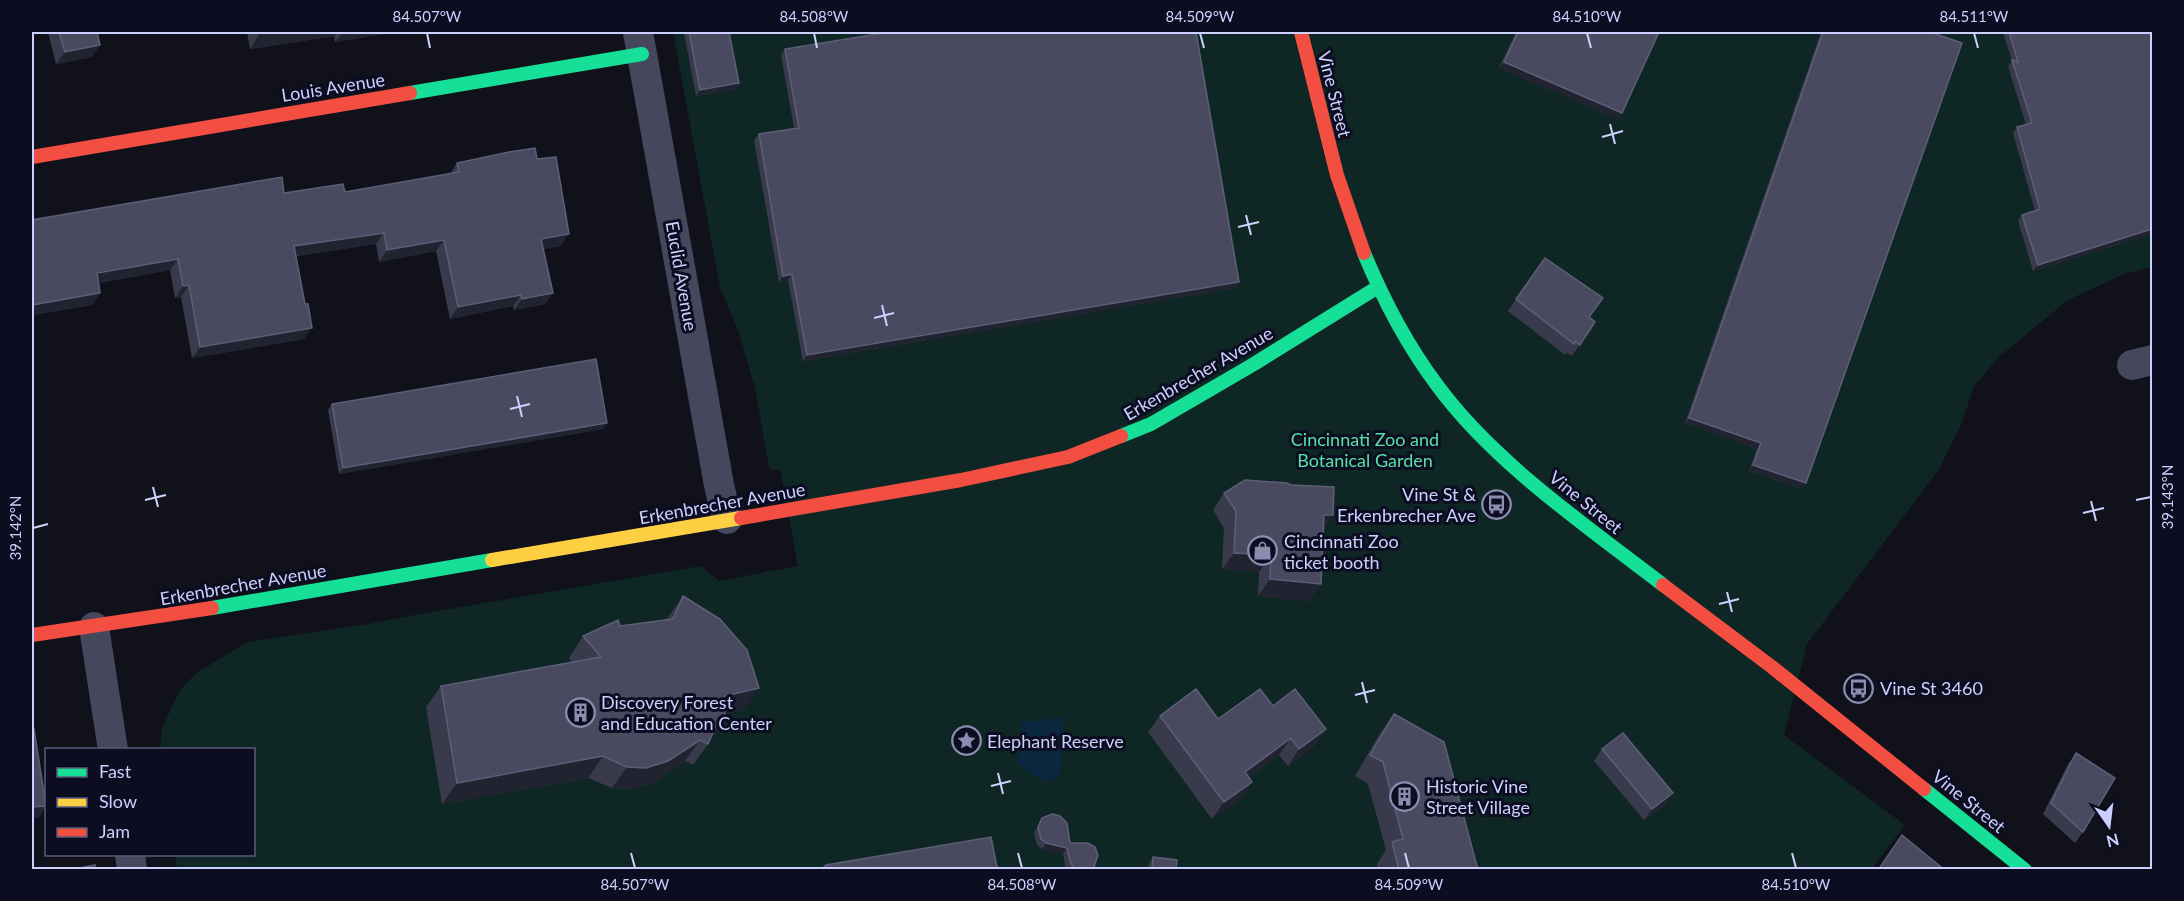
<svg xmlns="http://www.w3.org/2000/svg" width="2184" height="901" font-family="Lato,sans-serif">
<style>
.green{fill:#0f2724}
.water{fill:#0b273f}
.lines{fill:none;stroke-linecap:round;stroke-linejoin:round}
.street{stroke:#45485d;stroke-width:30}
.fast{stroke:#16e098;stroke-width:14}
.slow{stroke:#ffcf43;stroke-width:14}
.jam{stroke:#f24e42;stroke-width:14}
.wall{fill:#393a4c}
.shaded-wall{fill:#222330}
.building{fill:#494a5f;stroke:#5d5f78;stroke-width:1.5}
.ticks{fill:none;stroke:#ccd0ff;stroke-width:2}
.labels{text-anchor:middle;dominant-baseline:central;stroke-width:6;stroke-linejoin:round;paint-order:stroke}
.street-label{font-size:18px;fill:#ccd0ff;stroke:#0c0d21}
.park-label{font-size:18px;fill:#56e1a5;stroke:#0c0d21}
.poi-label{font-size:18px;fill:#ccd0ff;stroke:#0c0d21;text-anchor:start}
.neatline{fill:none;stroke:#ccd0ff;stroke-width:2}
.ticks-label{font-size:15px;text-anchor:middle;fill:#ccd0ff}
</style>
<rect width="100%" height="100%" fill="#11111c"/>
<path class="green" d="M673,32H2152V267L2124,274L2068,300L1999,357L1974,386L1961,425L1939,469L1807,644L1784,735L1905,825L1872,869H177L175,855L254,854V750H160L162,729L178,693L195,674L247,642L369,624L403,617L701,566L719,581L798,566L780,469L773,470L769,467L755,388L740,336L720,287Z"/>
<path class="water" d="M1062,718L1064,730L1059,778L1042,781L1017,763L1021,722Z"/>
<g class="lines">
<path class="street" d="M638,32L719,485L727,519
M2132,365L2152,360
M94,627L113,750
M130,854L132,870"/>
<path class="fast" d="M410,93L642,54
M1364,253C1383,299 1407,345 1437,385C1493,462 1588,527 1663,585
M1121,436L1151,424L1254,364L1378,287
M212,608L492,560
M1924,789L2025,870"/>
<path class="slow" d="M492,560L741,518"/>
<path class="jam" d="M1301,32L1337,175L1364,253
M32,157L410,93
M741,518L961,480L1068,457L1121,436
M1663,585L1772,667L1924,789
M32,635L212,608"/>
</g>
<path class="wall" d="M48,32H97L92,57L56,64Z
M247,32H385L383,34L335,42L334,36L250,49Z
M685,32H729L739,83L735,89L696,96L684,33Z
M1516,32H1659L1622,113L1618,119L1499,68Z
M1821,32H1930L1806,483L1802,489L1749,471L1757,449L1685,423Z
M2003,32H2152V234L2033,271L2018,221L2022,215L2035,211L2013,133L2017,127L2026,125L2008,66L2012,61Z
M785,49L1239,282L1234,288L803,361L788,280L779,282L754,140L759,134L794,128L781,55Z
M457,163L561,246L543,249L553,293L545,304L514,310L513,306L450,319L436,251L379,262L376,244L296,256L304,339L192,358L181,297L175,298L170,270L98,283L100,293L92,305L32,315L284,193L345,192L450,174Z
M1545,258L1590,317L1595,322L1572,356L1567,353L1565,355L1508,311Z
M332,404L607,423L603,429L339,474L328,410Z
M1224,493L1324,529L1321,584L1309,601L1258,596L1259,572L1222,569L1224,528L1213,510Z
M683,596L744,710L725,714L710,743H709L693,765L685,761L653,783L631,789L612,788L588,778L442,804L426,707L441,686L572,662L569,658L583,636L620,626L666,620Z
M1273,706L1326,729L1314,746L1288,766L1279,755L1249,777L1252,782L1240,799L1212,819L1148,732L1160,716L1218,719Z
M1394,714L1478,870H1378L1377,864L1386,850L1368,784L1355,776L1379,735Z
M1602,749L1665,805L1644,820L1594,761Z
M2076,753L2083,832L2075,843L2043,814L2068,764Z
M1042,818L1070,843L1094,867L1093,870H1066L1063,854L1042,849L1037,845L1034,833Z
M1153,857L1176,870H1148L1149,863Z"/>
<path class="shaded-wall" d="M274,32H338L334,36L250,49L260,33Z
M343,32H385L383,34L335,42Z
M100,45L92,57L56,64L65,52Z
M1504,62L1622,113L1618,119L1499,68Z
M739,83L735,89L696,96L700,90Z
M2152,229V234L2033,271L2038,265Z
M384,233L376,244L286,257L294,246Z
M569,234L561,246L533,250L541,239Z
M444,240L436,251L379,262L387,250Z
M178,259L170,270L89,284L97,273Z
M792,274L788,280L779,282L783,276Z
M1239,282L1234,288L803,361L807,355Z
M189,285L181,297L175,298L183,286Z
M100,293L92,305L32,315V305Z
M553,293L545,304L514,310L522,299Z
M521,295L513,306L450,319L458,307Z
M312,328L304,339L192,358L200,347Z
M1689,418L1761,443L1757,449L1685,423Z
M607,423L603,429L339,474L343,468Z
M1753,465L1806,483L1802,489L1749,471Z
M1324,515H1333L1321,532Z
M1234,553L1271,555L1259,572L1222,569Z
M1270,579L1321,584L1309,601L1258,596Z
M759,688L744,710L710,717L725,696Z
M718,721H725L710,743L704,742Z
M1326,729L1314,746L1288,766L1299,749Z
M1291,738L1279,755L1233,789L1245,772Z
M700,740L685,761L653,783L631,789L612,788L627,767Z
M603,756L588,778L442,804L457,783Z
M1252,782L1240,799L1212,819L1224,802Z
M1673,793L1665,805L1644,820L1652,809Z
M46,806L39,818H32V807Z
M1046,843L1067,848L1063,854L1042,849Z"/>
<path class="building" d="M59,32H97L100,45L65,52Z
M260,32H274L260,33Z
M689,32H729L739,83L700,90Z
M889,32H1196L1239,282L807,355L792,274L783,276L759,134L799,128L785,49Z
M1518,32H1659L1622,113L1504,62Z
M1823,32H1930L1962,43L1806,483L1753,465L1761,443L1689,418Z
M2009,32H2152V229L2038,265L2022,215L2040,209L2017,127L2032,123L2012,60L2018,62Z
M535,148L537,159L556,157L569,234L541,239L553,293L522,299L521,295L458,307L444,240L387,250L384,233L294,246L305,304H308L312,328L200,347L189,285L183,286L178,259L97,273L100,293L32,305V220L282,177L284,193L343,184L345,192L459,172L457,163L509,152Z
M1545,258L1603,298L1589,317L1595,322L1580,345L1575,341L1574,344L1516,299Z
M596,359L607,423L343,468L332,404Z
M1245,480L1287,483L1291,485L1334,487L1333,515H1324L1321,584L1270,579L1271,555L1234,553L1236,511L1224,493Z
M683,596L720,619L747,650L759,688L725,696V721H718L708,744L700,740L668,761L646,768L627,767L603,756L457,783L441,686L601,657L583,636L618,620L620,626L673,619Z
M1196,689L1218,719L1260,689L1273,706L1295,689L1326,729L1299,749L1291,738L1245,772L1252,782L1224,802L1160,716Z
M1394,714L1444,742L1478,870H1399L1392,842L1403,839L1383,762L1370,755Z
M32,729H34L46,806L32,807Z
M1623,733L1673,793L1652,809L1602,749Z
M2076,753L2115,778L2083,832L2051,803Z
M1052,814L1060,816L1067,823L1070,843H1088L1095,847L1098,855L1094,867L1091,870L1076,869L1071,864L1067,848L1046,843L1041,839L1038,827L1042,818Z
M1902,835L1941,867L1939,870H1878Z
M991,837L997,867L1001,870H821L826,865Z
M1153,857L1177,860L1176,870H1152Z
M95,865V870H69Z"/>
<path class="ticks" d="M427,33L430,48M814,33L817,48M1200,33L1204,48M1587,33L1591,48M1974,33L1978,48M1610,124L1615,144M1602,137L1623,131M1246,215L1251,235M1238,227L1259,222M882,305L887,326M874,318L894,313M517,396L522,417M510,409L530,404M153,487L158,507M145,500L166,495M2136,500L2151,497M2091,501L2096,521M2083,513L2104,508M33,528L48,524M1727,592L1732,612M1719,604L1739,599M1362,682L1367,703M1355,695L1375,690M998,773L1003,794M991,786L1011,781M631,853L635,868M1018,853L1022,868M1405,853L1409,868M1792,853L1796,868"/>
<defs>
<symbol id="bus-ring" viewBox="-11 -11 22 22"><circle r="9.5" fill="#0c0d21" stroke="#8b8db0" stroke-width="1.5"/><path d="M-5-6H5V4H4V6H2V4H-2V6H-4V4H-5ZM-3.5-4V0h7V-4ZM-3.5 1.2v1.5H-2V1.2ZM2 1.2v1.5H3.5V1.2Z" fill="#8b8db0"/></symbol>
<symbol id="shop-ring" viewBox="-11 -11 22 22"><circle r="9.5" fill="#0c0d21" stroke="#8b8db0" stroke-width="1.5"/><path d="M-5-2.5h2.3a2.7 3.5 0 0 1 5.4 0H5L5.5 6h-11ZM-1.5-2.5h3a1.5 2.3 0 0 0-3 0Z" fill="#8b8db0"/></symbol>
<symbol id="building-ring" viewBox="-11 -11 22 22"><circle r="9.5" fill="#0c0d21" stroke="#8b8db0" stroke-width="1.5"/><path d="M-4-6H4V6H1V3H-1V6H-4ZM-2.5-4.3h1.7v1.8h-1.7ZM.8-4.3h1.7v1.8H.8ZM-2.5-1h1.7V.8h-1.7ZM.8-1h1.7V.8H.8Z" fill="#8b8db0"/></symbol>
<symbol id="sight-ring" viewBox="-11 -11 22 22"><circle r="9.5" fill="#0c0d21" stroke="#8b8db0" stroke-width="1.5"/><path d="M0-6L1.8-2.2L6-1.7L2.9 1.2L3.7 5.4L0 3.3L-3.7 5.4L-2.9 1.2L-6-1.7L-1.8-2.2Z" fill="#8b8db0"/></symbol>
</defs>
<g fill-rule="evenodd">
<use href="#bus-ring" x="1480" y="488" width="33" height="33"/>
<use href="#shop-ring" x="1246" y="534" width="33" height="33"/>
<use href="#bus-ring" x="1842" y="672" width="33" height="33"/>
<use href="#building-ring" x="564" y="696" width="33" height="33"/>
<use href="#sight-ring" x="950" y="724" width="33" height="33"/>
<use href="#building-ring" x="1388" y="780" width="33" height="33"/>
</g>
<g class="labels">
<g class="street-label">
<text transform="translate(333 87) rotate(-9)">Louis Avenue</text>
<text transform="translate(1335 94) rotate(76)">Vine Street</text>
<text transform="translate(682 276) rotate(80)">Euclid Avenue</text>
<text transform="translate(1198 373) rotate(-30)">Erkenbrecher Avenue</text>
<text transform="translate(1586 502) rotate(39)">Vine Street</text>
<text transform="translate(722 503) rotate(-10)">Erkenbrecher Avenue</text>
<text transform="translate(243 584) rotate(-10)">Erkenbrecher Avenue</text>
<text transform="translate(1969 801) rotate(39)">Vine Street</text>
</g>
<g class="park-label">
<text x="1365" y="439">Cincinnati Zoo and<tspan x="1365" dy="21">Botanical Garden</tspan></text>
</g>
<g class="poi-label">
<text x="1476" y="494" text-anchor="end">Vine St &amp;<tspan x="1476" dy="21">Erkenbrecher Ave</tspan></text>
<text x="1284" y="541">Cincinnati Zoo<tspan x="1284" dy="21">ticket booth</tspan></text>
<text x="1880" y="688">Vine St 3460</text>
<text x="601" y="702">Discovery Forest<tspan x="601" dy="21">and Education Center</tspan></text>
<text x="987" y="741">Elephant Reserve</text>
<text x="1426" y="786">Historic Vine<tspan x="1426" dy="21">Street Village</tspan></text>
</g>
</g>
<rect width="2184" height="901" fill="none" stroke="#0c0d21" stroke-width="66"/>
<rect x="45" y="748" width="210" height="108" fill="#0c0d21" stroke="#595b7a" stroke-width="1.5"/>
<rect x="57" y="768" width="30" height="9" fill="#16e098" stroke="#595b7a" stroke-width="1.5"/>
<text x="99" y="778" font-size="18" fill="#ccd0ff">Fast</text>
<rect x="57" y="798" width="30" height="9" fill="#ffcf43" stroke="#595b7a" stroke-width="1.5"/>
<text x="99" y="808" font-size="18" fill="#ccd0ff">Slow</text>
<rect x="57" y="828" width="30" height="9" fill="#f24e42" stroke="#595b7a" stroke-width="1.5"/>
<text x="99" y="838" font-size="18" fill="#ccd0ff">Jam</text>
<g transform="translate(2109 826) rotate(166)" stroke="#0c0d21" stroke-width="4.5" paint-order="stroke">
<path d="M0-4.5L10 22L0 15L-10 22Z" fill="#ccd0ff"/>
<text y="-9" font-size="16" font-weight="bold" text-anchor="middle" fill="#ccd0ff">N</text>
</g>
<rect x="33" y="33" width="2118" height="835" class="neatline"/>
<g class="ticks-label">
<text x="427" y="22">84.507°W</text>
<text x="814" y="22">84.508°W</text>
<text x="1200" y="22">84.509°W</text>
<text x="1587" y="22">84.510°W</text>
<text x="1974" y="22">84.511°W</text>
<text transform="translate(2168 497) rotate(-90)" y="5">39.143°N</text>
<text transform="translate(16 528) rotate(-90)" y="5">39.142°N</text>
<text x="635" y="890">84.507°W</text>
<text x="1022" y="890">84.508°W</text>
<text x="1409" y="890">84.509°W</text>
<text x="1796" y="890">84.510°W</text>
</g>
</svg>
